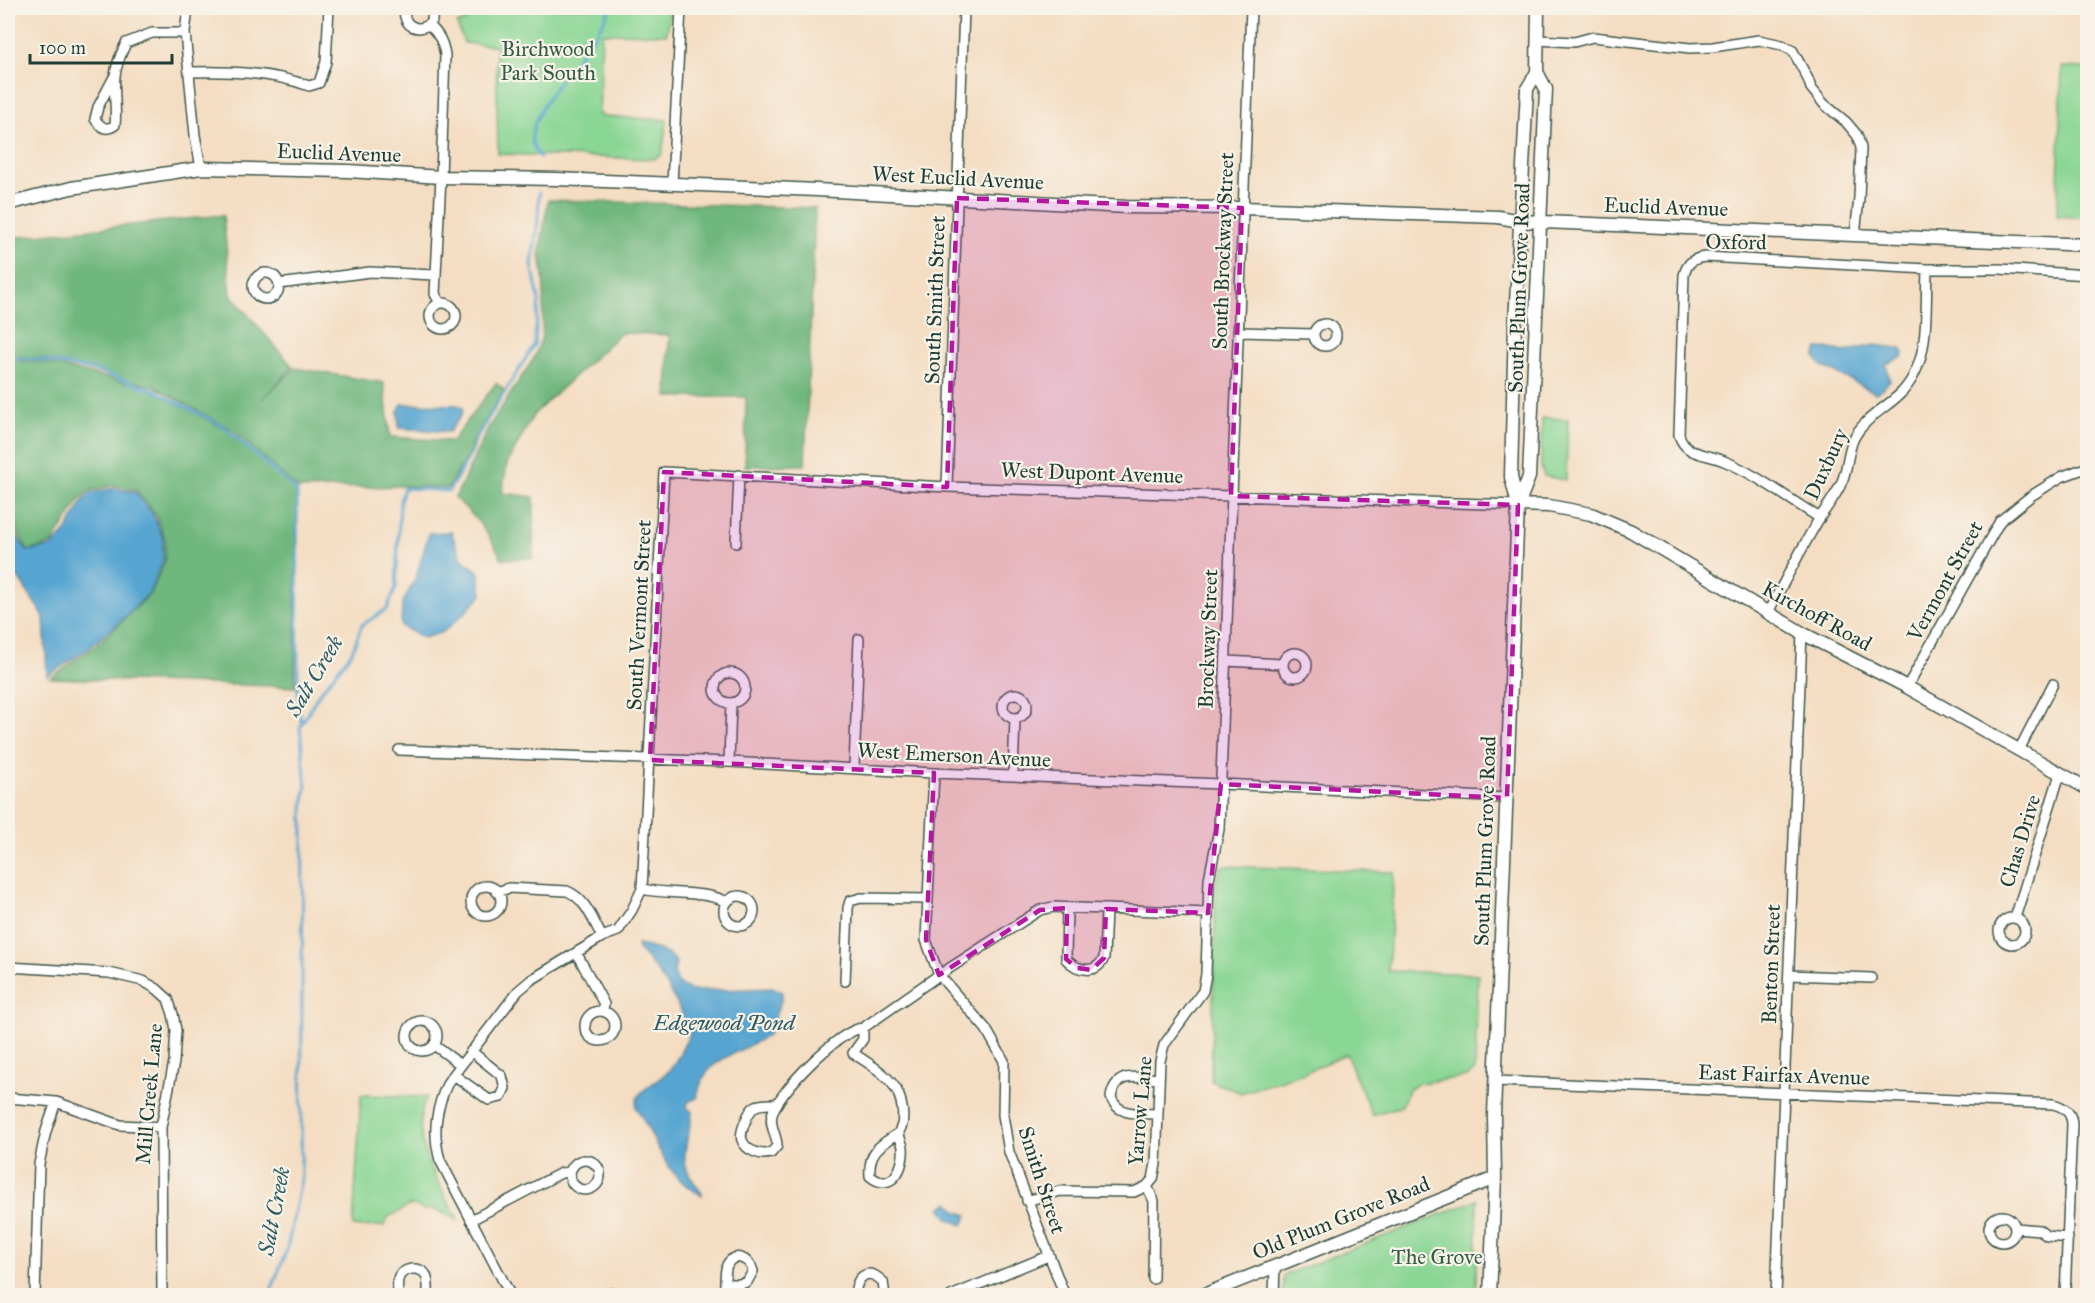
<svg xmlns="http://www.w3.org/2000/svg" width="2095" height="1303" font-family="'IM FELL Great Primer',serif">
<style>
.green{fill:#8ad694;stroke:#548a64;stroke-width:1.5}
.forest{fill:#6fb77e;stroke:#477a59;stroke-width:1.5}
.water{fill:#57a5d1;stroke:#3b7182;stroke-width:1.5}
.lines{fill:none;stroke-linecap:round;stroke-linejoin:round}
.stream{stroke:#57a5d1;stroke-width:3}
.street-casing{stroke:#3f5549;stroke-width:12}
.secondary-casing{stroke:#3f5549;stroke-width:15}
.street{stroke:#fff;stroke-width:9}
.secondary{stroke:#fff;stroke-width:12}
.marked{fill:#b5179e;fill-opacity:0.2;stroke:#b5179e;stroke-width:4.5;stroke-dasharray:12 8;stroke-linejoin:round}
.labels{text-anchor:middle;dominant-baseline:central;stroke-width:4.5;stroke-linejoin:round;paint-order:stroke}
.park-label{font-size:21px;fill:#345c47;stroke:#f7f3e8}
.street-label{font-size:21px;fill:#1f3d34;stroke:#f7f3e8}
.water-label{font-size:22px;font-style:italic;fill:#305c63;stroke:#f7f3e8}
</style>
<rect width="100%" height="100%" fill="#f7f3e8"/>
<filter id="ink" filterUnits="userSpaceOnUse"><feTurbulence type="fractalNoise" baseFrequency=".0167" numOctaves="2"/><feDisplacementMap in="SourceGraphic" scale="12" xChannelSelector="R" yChannelSelector="G"/><feConvolveMatrix kernelMatrix="1 2 1 2 8 2 1 2 1" color-interpolation-filters="sRGB"/></filter>
<filter id="wash" filterUnits="userSpaceOnUse"><feTurbulence type="fractalNoise" baseFrequency=".008" numOctaves="4" result="noise"/><feDisplacementMap in="SourceGraphic" scale="24" xChannelSelector="R" yChannelSelector="G"/><feGaussianBlur stdDeviation="1.35" result="paint"/><feColorMatrix in="noise" values="0 0 0 0 0 0 0 0 0 0 0 0 0 0 0 0 0 1.4 0 .05"/><feComposite in="paint" operator="in"/></filter>
<g filter="url(#wash)">
<rect width="100%" height="100%" fill="#f4ddc2"/>
<path class="green" d="M494,8H670L667,34L602,33L599,116L667,120L662,154L655,159L498,154L496,46L464,43L457,24Z
M2062,67L2087,68V218L2057,216Z
M1542,418L1568,419L1566,480L1544,476L1541,466Z
M1222,866L1394,872L1388,971L1478,974L1475,1070L1467,1077L1419,1083L1408,1090L1402,1106L1372,1115L1346,1054L1304,1073L1241,1093L1211,1081L1216,880Z
M361,1095L427,1097C406,1135 440,1186 458,1220C445,1216 438,1206 423,1210C408,1198 406,1212 389,1216L384,1226L353,1227Z
M1477,1200L1476,1295H1283L1284,1275Z"/>
<path class="forest" d="M548,200L815,208L805,465L745,466L746,397H667L669,335L621,333L534,414L507,464L502,493L534,497L533,558L502,559C488,532 477,518 455,498L488,428L534,358L542,337L544,283L540,252Z
M223,215L231,295L293,367L262,399L295,368L384,383L390,437L452,441L496,383L504,390L472,443L471,450L448,488L405,486L298,489L231,429L155,387L45,359L8,355V238Z
M8,360L42,362L149,388L227,430L297,491L295,687L50,678L97,645L150,594L165,561V539L156,515L136,490L113,485L90,491L81,498L52,544L28,551L8,512Z"/>
<path class="water" d="M1874,345L1899,348L1904,352L1903,357L1886,364L1890,380L1884,387L1876,393L1820,365L1815,357L1818,349L1827,348L1845,352Z
M402,404L458,405L463,408L461,416L449,432L399,428L398,411Z
M114,488L135,492L153,514L163,538V561L149,593L123,619L88,649L47,676L44,617L19,579L8,572V516L19,539L27,551L51,547L66,532L84,499L91,493Z
M451,532L462,559L479,572L482,595L464,614L443,632L424,638L401,626L402,604L416,577L429,533Z
M637,945C650,947 667,950 676,962L674,973L678,984L692,991L774,988L782,991V998L768,1035C737,1056 703,1056 697,1098L688,1102L687,1107L692,1112C688,1152 673,1157 702,1193V1195C665,1179 656,1138 636,1107C635,1088 661,1082 671,1068C679,1058 684,1045 690,1033C680,1005 659,970 638,949Z
M949,1202L956,1211L968,1215L963,1225L949,1219L941,1208Z"/>
<g class="lines">
<path class="stream" d="M540,158C537,153 532,146 532,141C529,111 580,57 597,32C602,25 606,16 610,8
M8,357L41,360L97,371L151,389L223,426L297,491L298,694L301,722
M269,1296L287,1249L301,1180L303,809L306,786L300,727L318,695L352,652L362,625L387,609L396,587L400,502L404,488L449,491L472,452L475,440L534,345L539,301L532,264L538,221L539,193"/>
</g>
</g>
<g filter="url(#ink)">
<g class="lines">
<defs>
<path id="street" d="M188,8L185,33L195,135L201,168
M405,8C401,26 420,35 432,21L433,8
M429,25C439,34 443,42 445,55L441,177L435,294L440,303
M1537,40L1574,42L1593,37L1690,48L1713,47L1759,40L1782,45L1793,51L1808,79L1811,88L1824,104L1846,122L1857,135L1861,148L1859,198L1855,235
M189,72C230,71 272,72 309,86L319,83L326,62L329,8
M114,77L98,107L95,119C101,128 107,131 115,125C117,108 113,92 115,76C116,64 121,54 126,43L152,33H185
M672,184L681,8
M253 286a13 13 0 1 1 26 0a13 13 0 1 1-26 0Z
M279,284L370,272L435,275
M430 316a13 13 0 1 1 26 0a13 13 0 1 1-26 0Z
M1314 335a11 11 0 1 1 22 0a11 11 0 1 1-22 0Z
M1238,332L1313,334
M947,487L964,8
M1820,518C1790,500 1756,474 1724,461C1705,453 1686,456 1679,435L1684,275C1687,263 1693,258 1706,257L1927,269H2000L2088,275
M736,543L739,475
M1768,612C1785,581 1801,549 1819,519C1826,508 1835,497 1841,484C1848,469 1847,454 1853,440C1862,420 1884,409 1899,395C1932,364 1925,311 1927,269
M1283 665a12 12 0 1 1 24 0a12 12 0 1 1-24 0Z
M1226,661L1282,664
M715 688a15 15 0 1 1 30 0a15 15 0 1 1-30 0Z
M1907,687L2000,521L2031,496L2061,477L2088,467
M1003 706a12 12 0 1 1 24 0a12 12 0 1 1-24 0Z
M399,750L729,762L934,773L1221,784L1507,798
M2019,750L2053,684
M729,762L731,703
M854,768L859,639
M934,773L926,940L939,975L986,1029L1004,1061L1003,1115L1009,1152L1065,1296
M1013,776L1015,718
M471 901a15 15 0 1 1 30 0a15 15 0 1 1-30 0Z
M642,889C668,895 704,890 727,902
M497,892L509,888L567,891C585,898 593,920 602,937
M724 911a15 15 0 1 1 30 0a15 15 0 1 1-30 0Z
M1067,908L1066,959C1077,971 1096,975 1104,958L1106,909
M2015,918L2060,774
M1999 931a13 13 0 1 1 26 0a13 13 0 1 1-26 0Z
M577,954L604,1004L603,1011
M8,967L109,973L143,981L157,989L168,999L173,1014L176,1030L174,1062L161,1127L162,1296
M1789,975L1871,978
M845,981L848,908L850,901L861,898L928,899
M585 1026a15 15 0 1 1 30 0a15 15 0 1 1-30 0Z
M407 1036a15 15 0 1 1 30 0a15 15 0 1 1-30 0Z
M863,1028V1039L853,1053C869,1064 890,1075 898,1093C902,1102 904,1115 902,1125C901,1128 899,1130 899,1133C899,1138 902,1142 903,1147C905,1167 892,1194 870,1176C868,1151 880,1145 899,1133
M434,1045L461,1065
M454,1075L489,1100L501,1097L505,1088L502,1076L471,1051
M1495,1081L2053,1104C2065,1107 2072,1113 2072,1125L2065,1296
M8,1098L56,1102L120,1125L161,1127
M775,1104C770,1104 762,1103 756,1106C749,1109 739,1133 742,1140C746,1151 761,1156 771,1153L777,1146C777,1135 769,1126 772,1115C776,1094 841,1028 863,1028L939,975L1040,910L1053,907L1208,913
M1158,1114C1141,1113 1117,1117 1111,1097C1116,1070 1137,1078 1159,1079
M570 1175a15 15 0 1 1 30 0a15 15 0 1 1-30 0Z
M1147,1186L1154,1201L1153,1279
M1027,1201L1060,1191L1134,1192L1147,1186L1153,1179L1156,1164L1160,1061L1164,1045L1203,991L1206,974L1209,879L1219,829L1251,8
M1989 1229a13 13 0 1 1 26 0a13 13 0 1 1-26 0Z
M471,1220L561,1173L570,1172
M2016,1228L2039,1230L2047,1236L2068,1238
M35,1296L39,1164L46,1131L56,1102
M398,1296C398,1291 397,1285 398,1280C400,1268 420,1265 426,1275C429,1282 428,1289 428,1296
M511,1296L440,1160C432,1132 436,1108 448,1082L518,991L531,980L602,937L618,931L632,910L642,889L664,472L947,487L1518,505
M598,1296L610,1293L616,1296
M725,1296C725,1287 724,1273 727,1265C734,1251 750,1259 753,1271L747,1282L739,1284H725
M855,1296C856,1277 867,1266 883,1282L885,1296
M951,1296L1048,1256
M1274,1296L1275,1265
M1776,1296L1802,633"/>
<path id="secondary" d="M8,204L71,188L201,168L348,171L441,177L557,179L817,190L1126,207L1242,208L1498,217L1520,221L2088,245
M1518,505L1549,506L1591,514L1631,531L1802,633L1907,687L2088,789
M1518,505L1529,477L1546,89L1537,72L1538,8
M1201,1296L1495,1178
M1490,1296L1495,1178L1494,1115L1518,505L1511,477L1515,323L1527,89L1537,72"/>
</defs>
<use href="#street" class="street-casing"/>
<use href="#secondary" class="secondary-casing"/>
<use href="#street" class="street"/>
<use href="#secondary" class="secondary"/>
</g>
</g>
<path class="marked" d="M957,198L1242,208L1231,496L1518,505L1507,798L1221,784L1208,913L1106,909L1104,958L1091,970L1077,968L1066,959L1067,908L1040,910L939,975L926,940L934,773L650,760L664,472L947,487Z"/>
<g class="labels">
<g class="park-label">
<text x="548" y="49">Birchwood<tspan x="548" dy="24">Park South</tspan></text>
<text x="1437" y="1257">The Grove</text>
</g>
<g class="street-label">
<text transform="translate(339 153) rotate(2)">Euclid Avenue</text>
<text transform="translate(958 178) rotate(3)">West Euclid Avenue</text>
<text transform="translate(1666 207) rotate(2)">Euclid Avenue</text>
<text transform="translate(1736 242) rotate(1)">Oxford</text>
<text transform="translate(1223 251) rotate(-88)">South Brockway Street</text>
<text transform="translate(1519 288) rotate(-88)">South Plum Grove Road</text>
<text transform="translate(935 300) rotate(-88)">South Smith Street</text>
<text transform="translate(1826 464) rotate(-65)">Duxbury</text>
<text transform="translate(1092 473) rotate(2)">West Dupont Avenue</text>
<text transform="translate(1945 581) rotate(-61)">Vermont Street</text>
<text transform="translate(639 615) rotate(-87)">South Vermont Street</text>
<text transform="translate(1817 616) rotate(29)">Kirchoff Road</text>
<text transform="translate(1208 639) rotate(-88)">Brockway Street</text>
<text transform="translate(954 755) rotate(3)">West Emerson Avenue</text>
<text transform="translate(1485 841) rotate(-88)">South Plum Grove Road</text>
<text transform="translate(2020 841) rotate(-73)">Chas Drive</text>
<text transform="translate(1771 964) rotate(-88)">Benton Street</text>
<text transform="translate(1784 1075) rotate(2)">East Fairfax Avenue</text>
<text transform="translate(149 1094) rotate(-85)">Mill Creek Lane</text>
<text transform="translate(1140 1111) rotate(-85)">Yarrow Lane</text>
<text transform="translate(1042 1180) rotate(72)">Smith Street</text>
<text transform="translate(1341 1218) rotate(-22)">Old Plum Grove Road</text>
</g>
<g class="water-label">
<text transform="translate(314 676) rotate(-59)">Salt Creek</text>
<text x="724" y="1022">Edgewood Pond</text>
<text transform="translate(274 1211) rotate(-79)">Salt Creek</text>
</g>
</g>
<rect width="2095" height="1303" fill="none" stroke="#f7f3e8" stroke-width="30"/>
<path d="M30 54v9h142v-9" fill="none" stroke="#1f3d34" stroke-width="3"/>
<text x="39" y="54" font-size="18" fill="#1f3d34" stroke="#f7f3e8" stroke-width="4.5" paint-order="stroke">100 m</text>
</svg>
